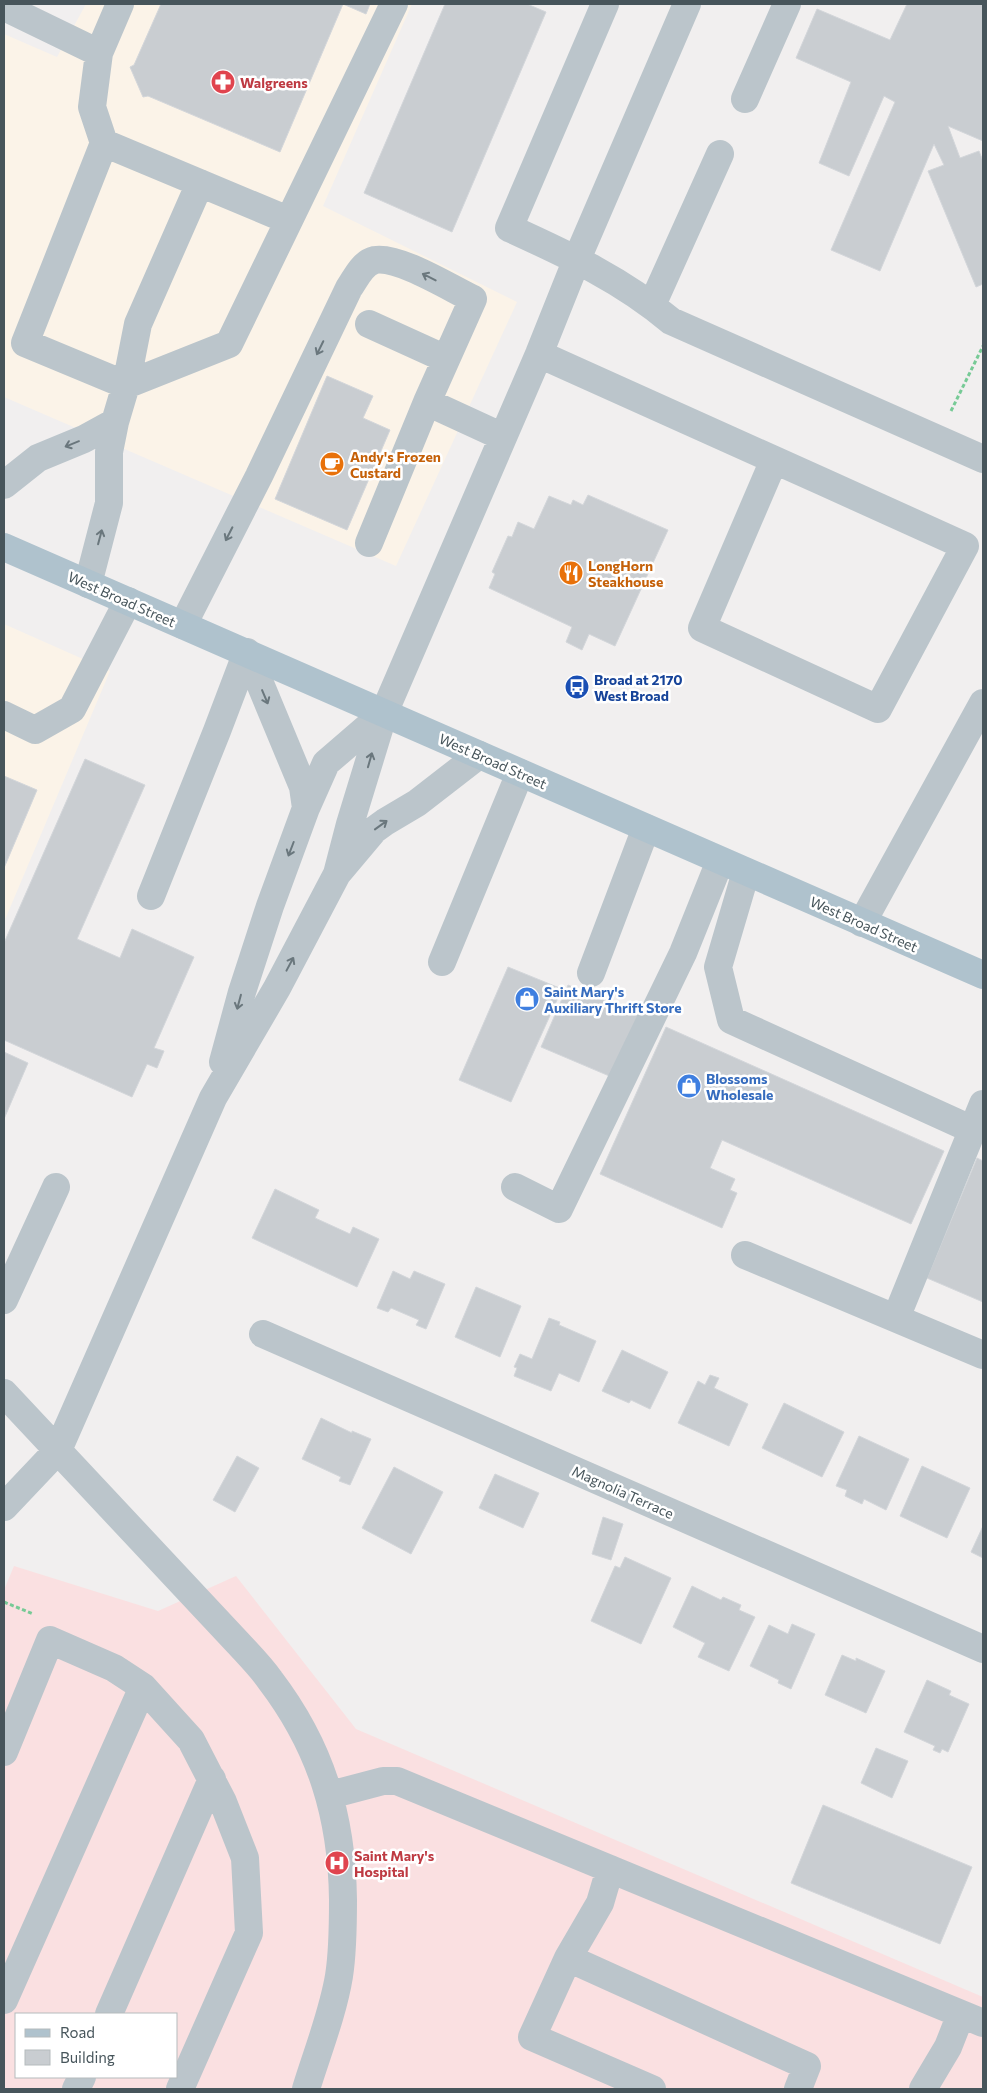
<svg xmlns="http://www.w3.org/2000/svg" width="987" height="2093" font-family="Commissioner,sans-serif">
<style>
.commercial{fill:#fbf3e8}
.medical{fill:#fae0e1;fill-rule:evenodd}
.building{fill:#c9cdd1;stroke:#d3d6da}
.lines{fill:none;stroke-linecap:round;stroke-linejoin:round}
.path{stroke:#77ca96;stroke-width:3;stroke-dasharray:4 2.5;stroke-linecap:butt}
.minor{stroke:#bbc5cb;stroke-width:28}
.major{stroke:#afc2cd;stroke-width:28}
.oneway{stroke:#6a777d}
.labels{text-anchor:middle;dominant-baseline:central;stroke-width:5;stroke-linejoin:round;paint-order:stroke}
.health-label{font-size:14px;font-weight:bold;fill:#be3a42;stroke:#fff;text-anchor:start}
.food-label{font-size:14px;font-weight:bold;fill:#c56008;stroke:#fff;text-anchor:start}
.street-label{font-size:14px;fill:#47555b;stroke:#fff}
.transit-label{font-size:14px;font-weight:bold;fill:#164399;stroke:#fff;text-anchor:start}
.shop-label{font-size:14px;font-weight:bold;fill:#366cbe;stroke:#fff;text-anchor:start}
</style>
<rect width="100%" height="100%" fill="#f1efef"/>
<path class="commercial" d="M86,4H412L323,206L517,302L396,566L4,397V34L57,57Z
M4,624L110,671L4,922Z"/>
<path class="medical" d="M14,1566L158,1611L236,1576L356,1729L983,1997V2089H4V1590ZM16,2014H176V2077H16Z"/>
<path class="building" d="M161,4H370L366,14L343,4L280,152L148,96L143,97L130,67L134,65Z
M445,4H527L546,12L452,232L364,193Z
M907,4H983V141L948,126L960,158L979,151L983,161V284L976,287L928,171L944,165L934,144L880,271L831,250L895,102L884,96L849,176L819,163L851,82L796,58L817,9L890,40Z
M327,376L373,396L363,418L390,430L347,530L275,499Z
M588,495L668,530L615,646L589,634L582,650L566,642L572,627L489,588L495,574L492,572L508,536L512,537L518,522L534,529L549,496L571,505L573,500L583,505Z
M85,759L145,785L77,939L120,958L132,929L194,957L154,1048L164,1051L157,1068L147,1064L132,1097L4,1040V943Z
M4,776L37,790L4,868Z
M508,967L562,989L511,1102L459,1080Z
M568,985L641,1016L614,1078L541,1047Z
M666,1027L944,1151L911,1224L722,1140L710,1168L735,1179L730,1190L737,1193L722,1228L600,1174Z
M4,1052L28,1063L4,1119Z
M977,1158L983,1161V1302L927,1278Z
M275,1189L319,1210L315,1218L350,1234L353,1227L379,1239L357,1287L252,1238Z
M393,1271L410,1279L414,1271L445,1284L426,1329L416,1325L419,1320L391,1308L388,1312L377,1308Z
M476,1287L521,1306L500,1357L455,1337Z
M549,1318L560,1322L559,1325L596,1341L579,1382L559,1373L551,1391L514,1376L517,1368L514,1367L520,1354L532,1359Z
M622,1350L668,1372L650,1409L631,1400L629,1403L602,1391Z
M710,1375L719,1378L714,1388L748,1404L729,1446L678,1423L698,1381L705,1385Z
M784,1403L844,1432L822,1477L762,1448Z
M321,1418L352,1433V1431L371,1439L350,1485L339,1481L341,1477L302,1459Z
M859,1436L909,1459L886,1510L864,1499L862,1504L845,1496L847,1490L836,1486Z
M237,1456L259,1468L235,1512L213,1500Z
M922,1466L970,1488L947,1538L900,1516Z
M394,1467L443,1492L411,1554L362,1528Z
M495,1474L539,1493L523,1528L479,1508Z
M603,1517L623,1524L611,1560L592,1554Z
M983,1526V1558L971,1552Z
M625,1557L671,1578L641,1644L591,1621L615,1566L620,1568Z
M692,1586L721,1600L723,1597L741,1605L739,1610L755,1617L729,1671L698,1657L705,1643L673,1627Z
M792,1624L815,1634L791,1689L778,1683L779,1680L750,1666L769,1625L788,1634Z
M842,1655L856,1661V1658L885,1671L866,1713L825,1695Z
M927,1680L951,1691L949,1695L969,1704L948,1752L942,1749L940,1753L933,1750L935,1746L904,1732Z
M876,1748L908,1761L892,1798L861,1783Z
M823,1805L972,1867L940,1944L791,1883Z"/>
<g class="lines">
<path class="path" d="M951,411L983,346
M4,1602L33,1614"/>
<path class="minor" d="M605,4L509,228C568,255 621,279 671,321L983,459
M4,7L99,53L92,107L104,143L25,343L126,385L229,344L394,4
M99,53L120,4
M745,99L787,4
M104,143L288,220
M652,305L720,154
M369,324L446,359
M539,354C681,417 823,482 965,546L878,709L702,628L774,460
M427,402L503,437
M4,485L38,458L84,439L115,422
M88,584L109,503V452L115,422L126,385L138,324L200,183
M183,625L259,476L349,288C356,278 362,263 375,260C399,256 450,288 473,299L427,402L369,543
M4,715L35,730L72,709L128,601
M306,808L326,763L384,713
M746,872L718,967L731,1020L973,1130
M337,874L350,824L384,713L539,354L577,259L687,4
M151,896L217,731L247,652
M862,923L983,703
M442,962L520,773
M591,973L646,828
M223,1062L242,992L270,906L306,808L303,787L247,652
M515,1187L559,1209L683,953L720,861
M745,1255L983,1355
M4,1300L56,1187
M896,1318L983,1104
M263,1334L983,1649
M4,1393L238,1643C249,1655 261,1667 270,1680C321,1747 342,1816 343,1900C343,1925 343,1951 339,1976C333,2013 317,2053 306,2089
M4,1507L58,1450L213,1098L277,988L337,874L374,830L385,822L417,803L479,755
M4,1752L50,1640L114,1668L143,1687L191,1740L223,1802L245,1858L249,1933L180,2089
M330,1795L383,1781H397L983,2023
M568,1958L600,1903L610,1869
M4,2000L143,1687
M109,2014L212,1779
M76,2089L82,2077
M652,2089L532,2037L568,1958L807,2066L798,2089
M923,2089L948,2047L961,2014"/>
<path class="major" d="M4,547L983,975"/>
</g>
<defs><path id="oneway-shaft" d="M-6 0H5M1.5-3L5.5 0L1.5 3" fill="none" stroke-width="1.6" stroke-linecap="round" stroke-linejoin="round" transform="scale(1.25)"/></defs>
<g class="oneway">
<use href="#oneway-shaft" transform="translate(429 277) rotate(-153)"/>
<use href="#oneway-shaft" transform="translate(320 348) rotate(116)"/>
<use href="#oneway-shaft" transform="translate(72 444) rotate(158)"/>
<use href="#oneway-shaft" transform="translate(229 534) rotate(117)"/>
<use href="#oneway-shaft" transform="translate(100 537) rotate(-75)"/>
<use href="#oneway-shaft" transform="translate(265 697) rotate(67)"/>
<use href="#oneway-shaft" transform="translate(370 760) rotate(-74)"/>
<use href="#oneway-shaft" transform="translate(381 825) rotate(-36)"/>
<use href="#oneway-shaft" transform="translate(291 849) rotate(111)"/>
<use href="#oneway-shaft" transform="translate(290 964) rotate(-62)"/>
<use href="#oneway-shaft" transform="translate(239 1002) rotate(105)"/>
</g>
<defs>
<symbol id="pharmacy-disc" viewBox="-11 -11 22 22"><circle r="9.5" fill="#e0444e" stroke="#fff"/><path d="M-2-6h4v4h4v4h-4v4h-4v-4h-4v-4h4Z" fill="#fff"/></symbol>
<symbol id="cafe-disc" viewBox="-11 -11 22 22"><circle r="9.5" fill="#e8710a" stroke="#fff"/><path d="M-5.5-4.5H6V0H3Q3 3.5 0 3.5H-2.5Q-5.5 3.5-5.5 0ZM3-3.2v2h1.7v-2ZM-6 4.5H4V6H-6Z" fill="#fff"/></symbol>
<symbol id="restaurant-disc" viewBox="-11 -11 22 22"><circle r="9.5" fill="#e8710a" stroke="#fff"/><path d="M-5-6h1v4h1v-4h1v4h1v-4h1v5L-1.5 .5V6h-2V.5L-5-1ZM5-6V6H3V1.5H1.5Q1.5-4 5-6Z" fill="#fff"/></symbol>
<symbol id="bus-disc" viewBox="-11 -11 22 22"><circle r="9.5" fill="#1a4fb4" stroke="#fff"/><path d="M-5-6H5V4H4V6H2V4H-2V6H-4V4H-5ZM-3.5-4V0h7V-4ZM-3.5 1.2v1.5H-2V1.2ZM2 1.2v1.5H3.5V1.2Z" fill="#fff"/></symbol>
<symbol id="shop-disc" viewBox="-11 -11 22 22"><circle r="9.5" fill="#3f7fe0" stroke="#fff"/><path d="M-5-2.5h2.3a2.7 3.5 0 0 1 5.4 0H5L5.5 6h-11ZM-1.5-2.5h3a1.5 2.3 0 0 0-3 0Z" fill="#fff"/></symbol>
<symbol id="hospital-disc" viewBox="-11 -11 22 22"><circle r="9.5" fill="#e0444e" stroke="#fff"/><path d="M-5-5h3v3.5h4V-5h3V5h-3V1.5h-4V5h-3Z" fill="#fff"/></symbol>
</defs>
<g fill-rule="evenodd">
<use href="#pharmacy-disc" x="209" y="68" width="28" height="28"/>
<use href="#cafe-disc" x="318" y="450" width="28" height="28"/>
<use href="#restaurant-disc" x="557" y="559" width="28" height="28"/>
<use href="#bus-disc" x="563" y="673" width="28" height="28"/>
<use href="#shop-disc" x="513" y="985" width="28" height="28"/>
<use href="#shop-disc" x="675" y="1072" width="28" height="28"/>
<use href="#hospital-disc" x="323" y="1849" width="28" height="28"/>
</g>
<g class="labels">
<g class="health-label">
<text x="240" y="82">Walgreens</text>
<text x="354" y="1855">Saint Mary's<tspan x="354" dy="16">Hospital</tspan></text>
</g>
<g class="food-label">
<text x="350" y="456">Andy's Frozen<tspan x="350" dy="16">Custard</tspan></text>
<text x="588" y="565">LongHorn<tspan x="588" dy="16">Steakhouse</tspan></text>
</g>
<g class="street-label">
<text transform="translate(122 599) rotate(24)">West Broad Street</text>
<text transform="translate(493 761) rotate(24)">West Broad Street</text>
<text transform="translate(864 924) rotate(24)">West Broad Street</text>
<text transform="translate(623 1492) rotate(24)">Magnolia Terrace</text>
</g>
<g class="transit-label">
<text x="594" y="679">Broad at 2170<tspan x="594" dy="16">West Broad</tspan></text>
</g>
<g class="shop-label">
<text x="544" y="991">Saint Mary's<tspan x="544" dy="16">Auxiliary Thrift Store</tspan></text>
<text x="706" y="1078">Blossoms<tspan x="706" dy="16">Wholesale</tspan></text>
</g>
</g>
<rect width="987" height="2093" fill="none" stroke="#47555b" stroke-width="10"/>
<rect x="15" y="2013" width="162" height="65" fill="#ffffff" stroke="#b5bbbd"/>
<rect x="25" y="2029" width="25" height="8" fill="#afc2cd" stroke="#b5bbbd"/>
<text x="60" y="2038" font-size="15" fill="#47555b">Road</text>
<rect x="25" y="2050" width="25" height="15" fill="#c9cdd1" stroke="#b5bbbd"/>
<text x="60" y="2063" font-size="15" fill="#47555b">Building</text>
</svg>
